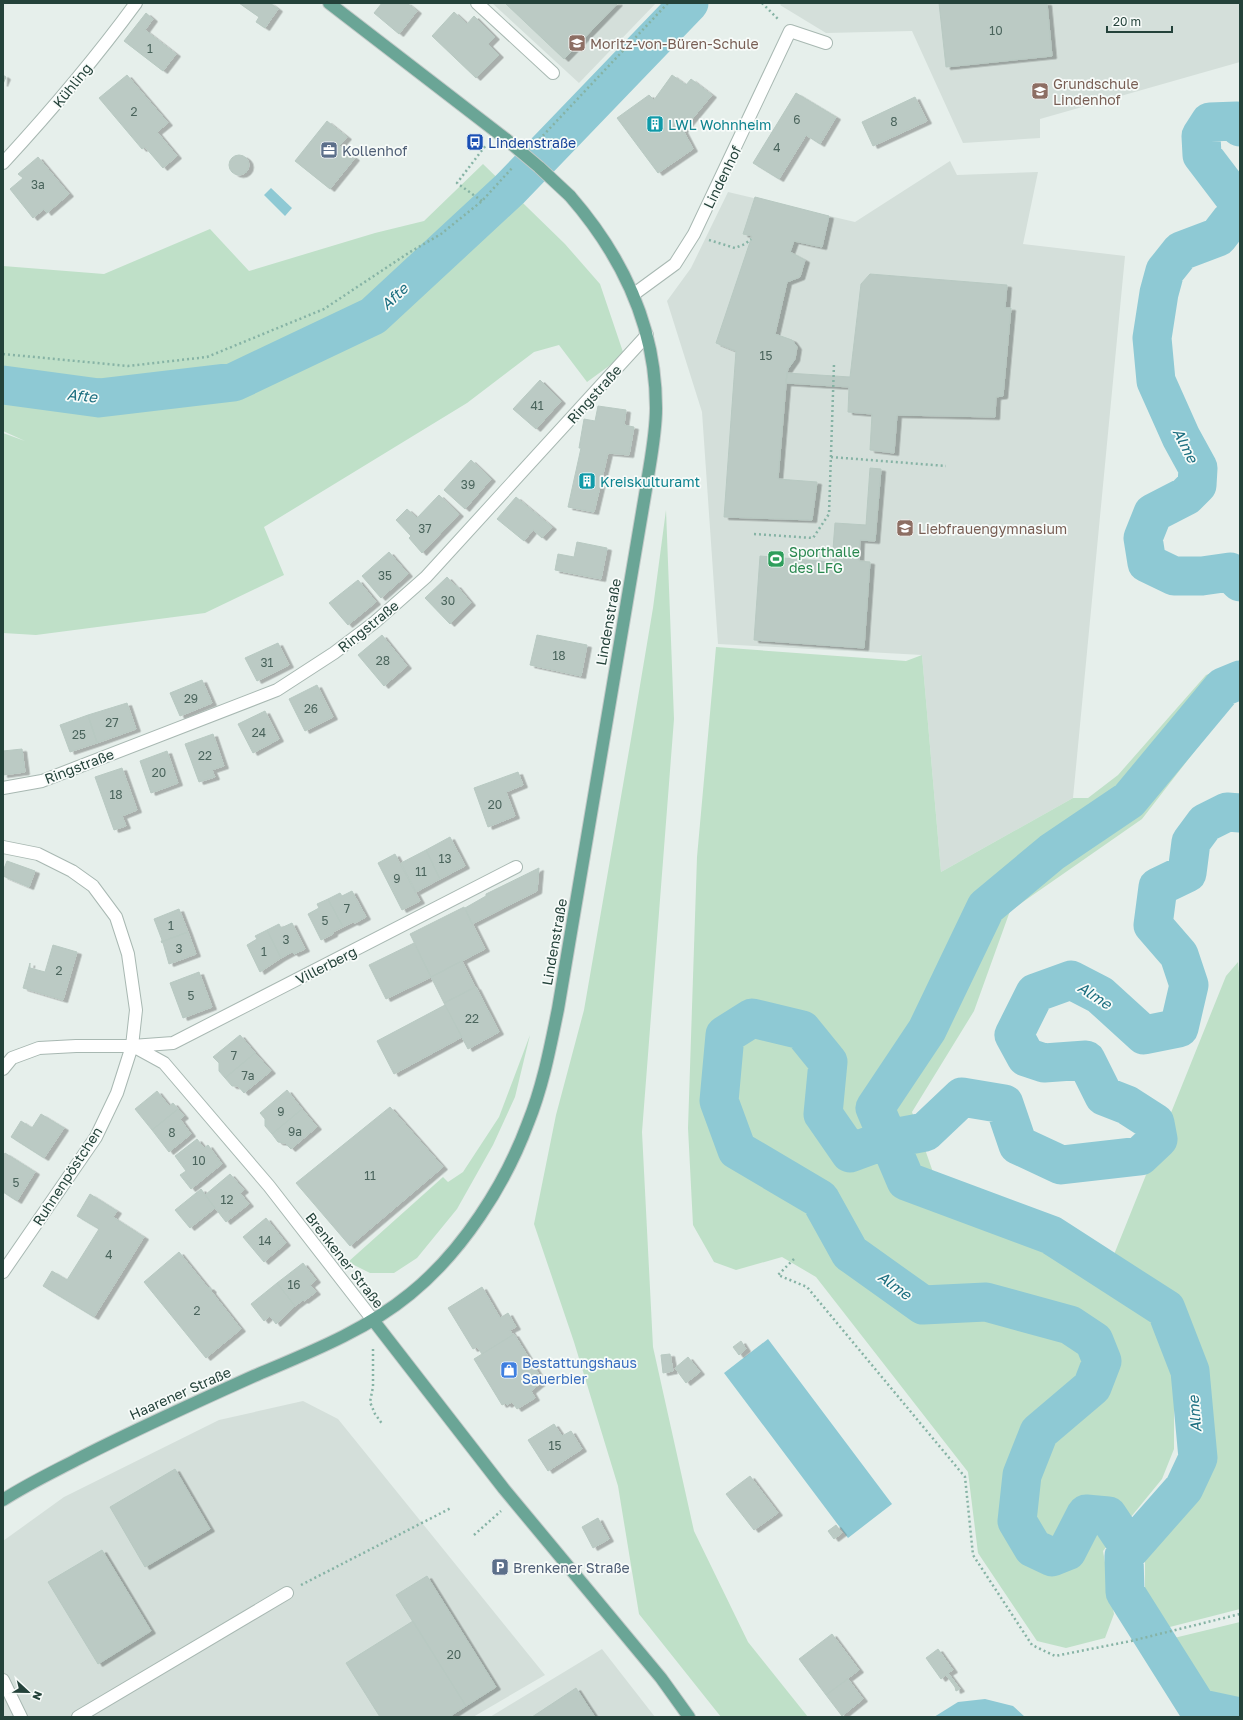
<svg xmlns="http://www.w3.org/2000/svg" width="1243" height="1720" font-family="'Golos Text',sans-serif">
<style>
.built{fill:#d4dfda}
.green{fill:#bfe0c8}
.water{fill:#8ec9d4}
.lines{fill:none;stroke-linecap:round;stroke-linejoin:round}
.river{stroke:#8ec9d4;stroke-width:39}
.building{fill:#bbcac4;stroke:#b8c9c2;filter:url(#shadow)}
.minor-casing{stroke:#a8b8b2;stroke-width:14}
.major-casing{stroke:#c2cac8;stroke-width:14}
.path{stroke:#86b3a5;stroke-width:2.5;stroke-dasharray:2 3;stroke-linecap:butt}
.minor{stroke:#fff;stroke-width:12}
.major{stroke:#6aa596;stroke-width:12}
.major-bridge-casing{stroke:#c2cac8;stroke-width:14;stroke-linecap:butt}
.major-bridge{stroke:#6aa596;stroke-width:12}
.labels{text-anchor:middle;dominant-baseline:central;stroke-width:3.5;stroke-linejoin:round;paint-order:stroke}
.number-label{font-size:12px;fill:#4a645c}
.education-label{font-size:14px;fill:#785e54;stroke:#f7fbf9;text-anchor:start}
.street-label{font-size:14px;fill:#24423a;stroke:#f7fbf9}
.culture-label{font-size:14px;fill:#0d838f;stroke:#f7fbf9;text-anchor:start}
.transit-label{font-size:14px;fill:#164399;stroke:#f7fbf9;text-anchor:start}
.service-label{font-size:14px;fill:#4e5e75;stroke:#f7fbf9;text-anchor:start}
.leisure-label{font-size:14px;fill:#27864d;stroke:#f7fbf9;text-anchor:start}
.shop-label{font-size:14px;fill:#366cbe;stroke:#f7fbf9;text-anchor:start}
.water-label{font-size:15px;font-style:italic;fill:#1c6f80;stroke:#f7fbf9}
</style>
<defs>
<filter id="shadow"><feDropShadow dx="4.5" dy="2.5" stdDeviation="0" flood-color="#0004"/></filter>
</defs>
<rect width="100%" height="100%" fill="#e6efeb"/>
<path class="built" d="M492,3H656L579,83Z
M782,3H1240V62L1040,119V138L963,143L912,31L826,33L780,5Z
M950,161L957,175L1038,172L1023,244L1125,256L1073,798L941,872L922,655L718,644L702,412L667,301L691,268L728,192L855,222Z
M303,1401L338,1419L545,1675L473,1717H3V1541L64,1497L219,1420Z
M602,1649L655,1717H490Z"/>
<path class="green" d="M483,164L565,244L600,284L624,355L587,382L559,345L534,352L467,403L264,527L284,575L205,613L36,635L3,633V433L25,441L3,431V266L104,274L210,229L249,271L375,233L424,221Z
M666,510L674,719L642,1132L653,1347L694,1531L748,1642L808,1717H721L639,1614L618,1486L574,1342L534,1224L556,1115L584,1010L631,739L653,608Z
M716,647L906,661L922,655L941,872L1073,798H1088L1118,775L1206,675L1240,663V700L1232,703L1142,819L1010,911L974,1011L912,1112L935,1178L1057,1224L1113,1257L1226,976L1238,962L1240,983V1609L1162,1629L1145,1588V1557L1197,1494L1214,1462L1202,1364L1174,1301L1114,1257L1097,1286L1150,1317L1174,1378V1449L1162,1479L1103,1551L1114,1614L1105,1638L1066,1648L1037,1641L978,1553L968,1472L816,1277L782,1257L736,1270L714,1262L693,1225L688,1128L697,857Z
M530,1035L515,1097L493,1145L457,1209L417,1258L394,1273H370L348,1262L443,1177L448,1182L463,1172L499,1117Z
M1240,1622V1717H1219L1174,1638Z"/>
<path class="water" d="M271,188L292,208L285,216L264,195Z
M768,1339L892,1504L848,1538L724,1373Z
M985,1699L1013,1706L1025,1717H934L958,1702Z"/>
<g class="lines">
<path class="river" d="M1240,127L1237,121L1210,122L1201,136L1202,155L1237,201L1235,215L1218,237L1181,251L1165,271L1159,293L1152,338L1156,381L1181,437L1198,468L1197,485L1186,496L1153,513L1143,538L1147,563L1174,576H1202L1230,572L1240,582
M3,385L99,398L234,382L373,316L510,189L689,3
M1240,680L1223,687L1129,800L1052,852L986,907L927,1030L875,1108L906,1181L1051,1235L1166,1309L1190,1371L1198,1458L1184,1488L1124,1556L1125,1592L1198,1708L1240,1717
M1130,1549L1108,1516L1086,1514L1067,1551L1052,1557L1033,1548L1017,1521L1022,1475L1039,1432L1092,1387L1102,1361L1094,1341L1070,1325L986,1302L923,1305L850,1253L820,1199L737,1150L719,1101L725,1035L752,1018L802,1030L828,1062L823,1114L850,1153L888,1139L925,1132L962,1097L1004,1104L1018,1145L1061,1165L1140,1156L1158,1139L1155,1123L1127,1105L1104,1096L1086,1060L1044,1063L1026,1057L1014,1035L1035,993L1071,980L1100,995L1144,1035L1179,1028L1189,985L1179,955L1153,925L1158,887L1187,873L1191,842L1205,823L1227,812L1240,813"/>
</g>
<path class="building" d="M239,3H270L278,9L265,28L256,22L259,17Z
M382,3H407L417,11L399,34L374,13Z
M505,3H618L564,59Z
M939,3H1047L1052,56L946,67Z
M454,12L467,24L474,16L495,37L488,44L499,55L476,78L432,36Z
M146,13L153,19L145,30L176,54L163,71L124,41Z
M3,75L6,77L3,84Z
M127,75L168,123L157,132L177,156L163,168L145,147L142,149L99,98Z
M672,75L686,85L691,79L712,95L683,130L693,149L658,173L617,118L649,95L654,100Z
M796,93L836,117L820,144L806,135L779,179L753,163Z
M915,97L927,121L873,146L862,122Z
M327,121L347,137L339,146L355,158L330,189L295,161Z
M229 165a10 10 0 1 1 20 0a10 10 0 1 1-20 0Z
M38,157L69,194L47,213L44,209L33,218L10,189L23,178L18,174Z
M755,197L829,216L822,247L794,241L790,252L805,260L800,277L787,282L775,334L792,340L797,347L795,359L788,369L787,373L778,479L817,482L812,520L724,517L736,351L716,343L752,236L743,234Z
M870,274L1007,285L1005,308H1011L1003,396L996,397L995,417L897,415L894,453L870,450L872,414L848,412L849,387L786,383L787,373L850,377L861,284Z
M540,380L561,401L536,429L513,409Z
M598,406L626,410L624,425L634,427L629,455L608,453L594,512L568,507L581,448H579L584,419L595,421Z
M471,460L491,479L465,509L444,490Z
M870,468L881,469L875,541L860,540L859,561L870,562L864,648L754,640L760,556L832,562L835,523L866,525Z
M439,495L459,514L422,553L409,538L411,536L396,520L407,509L417,518Z
M516,497L552,527L542,538L533,530L524,541L497,519Z
M577,542L607,548L601,579L555,570L558,554L574,557Z
M389,552L408,574L381,598L362,576Z
M447,577L455,586L456,585L471,603L450,624L425,598Z
M358,580L376,602L348,625L329,603Z
M382,635L407,666L384,686L358,655Z
M537,635L587,645L581,676L530,665Z
M278,643L289,665L257,681L245,658Z
M202,680L212,703L180,716L170,693Z
M317,685L333,717L305,731L289,699Z
M127,703L136,729L97,743L88,715Z
M265,711L279,739L253,753L238,724Z
M88,715L97,743L70,752L60,725Z
M213,734L224,766L212,770L215,777L199,782L185,744Z
M22,749L25,772L3,775V751Z
M167,751L178,783L151,793L140,761Z
M122,768L137,810L122,816L126,826L114,830L95,777Z
M518,772L523,785L506,792L515,816L488,827L474,788Z
M450,837L465,866L440,879L426,850Z
M426,850L440,879L416,892L401,863Z
M395,854L420,901L402,910L378,863Z
M7,861L35,871L29,887L3,876V871Z
M539,868L537,891L472,924L465,908L486,896V894Z
M352,891L366,917L355,923L353,922L343,927L328,899L340,893L342,896Z
M328,899L343,927L333,932V934L321,940L308,914L319,908L317,904Z
M464,907L485,949L431,977L410,934Z
M179,909L188,932L161,942L162,940L154,919Z
M292,923L305,949L294,954L292,952L281,958L267,930L279,924L281,928Z
M267,930L281,958L260,972L247,945L257,939L255,936Z
M188,932L196,954L169,964L163,943L161,942Z
M414,943L431,977L386,999L369,965Z
M53,945L77,952L63,1000L23,988L30,963V968L45,972Z
M462,961L475,987L444,1003L431,977Z
M199,972L212,1007L183,1018L170,983Z
M476,987L499,1032L468,1049L444,1003Z
M445,1005L462,1037L394,1074L377,1041Z
M240,1035L255,1053L225,1078L219,1071V1063L213,1057Z
M255,1053L271,1071L244,1093L238,1086H232L225,1078Z
M287,1090L302,1109L272,1134L265,1126V1119L260,1113Z
M157,1091L169,1106L173,1103L178,1109L152,1130L135,1109Z
M390,1107L443,1167L350,1246L296,1183Z
M178,1109L184,1116L180,1119L191,1134L169,1152L152,1130Z
M302,1109L317,1127L291,1149L285,1143L278,1142L272,1134Z
M41,1114L64,1128L44,1158L11,1137L21,1121L32,1128Z
M197,1139L204,1148L208,1145L222,1164L191,1189L180,1175L186,1171L175,1156Z
M5,1153L35,1172L17,1201L3,1192V1156Z
M230,1174L244,1190L240,1193L249,1204L226,1222L205,1195Z
M201,1189L215,1208L190,1228L175,1210Z
M90,1194L117,1211L113,1217L144,1237L94,1317L43,1286L52,1271L67,1280L99,1229L77,1216Z
M266,1218L286,1243L264,1262L243,1237Z
M179,1252L208,1288L209,1287L212,1290L211,1291L241,1329L206,1358L144,1282Z
M303,1263L316,1280L310,1285L316,1292L304,1301L303,1300L295,1306L277,1283Z
M277,1283L295,1306L276,1324L270,1316L264,1321L251,1304Z
M482,1287L500,1318L508,1313L516,1327L510,1330L513,1335L482,1354L477,1347L473,1349L448,1308Z
M514,1334L543,1381L531,1391L535,1398L517,1409L512,1402L507,1405L506,1403L502,1405L474,1359Z
M741,1341L746,1349L739,1355L733,1347Z
M670,1354L673,1371L663,1373L661,1355Z
M688,1357L700,1372L686,1383L675,1368Z
M554,1424L562,1436L571,1431L582,1449L548,1471L528,1440Z
M175,1469L210,1529L145,1567L110,1507Z
M750,1476L778,1513L754,1530L726,1494Z
M598,1518L609,1539L593,1548L582,1527Z
M836,1525L842,1533L834,1539L828,1531Z
M102,1550L151,1631L98,1664L48,1582Z
M427,1576L496,1687L466,1706L396,1595Z
M413,1621L466,1706L449,1717H380L346,1663Z
M832,1634L859,1670L826,1695L799,1659Z
M938,1649L953,1670L948,1673L960,1689L956,1691L955,1687L946,1675L941,1679L926,1658Z
M848,1679L863,1699L842,1716L826,1695Z
M576,1688L595,1717H532Z"/>
<g class="lines">
<defs>
<path id="minor" d="M477,3L553,73
M3,163C50,112 95,59 136,3
M634,294L675,264L694,234L790,31L826,43
M3,788L42,781L277,690L334,653L375,622L426,577L647,335
M3,847L38,854L72,871L93,886L116,917L128,954L136,1010L132,1046L117,1093L96,1137L3,1272
M133,1046L164,1063L269,1186L373,1320
M3,1069L12,1058L39,1048L76,1046H132L173,1043L516,867
M3,1680L21,1717
M78,1717L287,1593"/>
<path id="major" d="M329,3L507,140
M373,1320L504,1489L661,1678L689,1717
M3,1500C26,1485 51,1473 76,1460C134,1430 194,1403 254,1376C308,1353 365,1331 410,1294C462,1252 505,1185 528,1123C543,1086 550,1048 558,1009L646,489C650,462 656,435 656,408C656,326 623,257 570,196"/>
</defs>
<use href="#minor" class="minor-casing"/>
<use href="#major" class="major-casing"/>
<path class="path" d="M762,3L778,19
M536,143L668,3
M482,201L457,183L486,145
M709,240L735,248L745,244L751,239
M3,354L128,366L207,357L324,309L410,252L441,234L482,201L513,167
M831,457L946,466
M754,534L813,538L829,514L834,364
M794,1259L778,1275L807,1287L965,1477L973,1555L1032,1645L1055,1656L1131,1641L1240,1614
M373,1349V1387L370,1402L375,1414L383,1425
M474,1535L501,1511
M301,1585L451,1508"/>
<use href="#minor" class="minor"/>
<use href="#major" class="major"/>
<defs>
<path id="major-bridge" d="M507,140L539,167L570,196"/>
</defs>
<use href="#major-bridge" class="major-bridge-casing"/>
<use href="#major-bridge" class="major-bridge"/>
</g>
<defs>
<symbol id="school-square" viewBox="-11 -11 22 22"><rect x="-9" y="-9" width="18" height="18" rx="4" fill="#8d6e63" stroke="#f7fbf9"/><path d="M0-5L7-2L0 1L-7-2ZM-4 1L0 2.5L4 1V4Q0 6-4 4Z" fill="#fff"/></symbol>
<symbol id="building-square" viewBox="-11 -11 22 22"><rect x="-9" y="-9" width="18" height="18" rx="4" fill="#0f9aa8" stroke="#f7fbf9"/><path d="M-4-6H4V6H1V3H-1V6H-4ZM-2.5-4.3h1.7v1.8h-1.7ZM.8-4.3h1.7v1.8H.8ZM-2.5-1h1.7V.8h-1.7ZM.8-1h1.7V.8H.8Z" fill="#fff"/></symbol>
<symbol id="bus-square" viewBox="-11 -11 22 22"><rect x="-9" y="-9" width="18" height="18" rx="4" fill="#1a4fb4" stroke="#f7fbf9"/><path d="M-5-6H5V4H4V6H2V4H-2V6H-4V4H-5ZM-3.5-4V0h7V-4ZM-3.5 1.2v1.5H-2V1.2ZM2 1.2v1.5H3.5V1.2Z" fill="#fff"/></symbol>
<symbol id="office-square" viewBox="-11 -11 22 22"><rect x="-9" y="-9" width="18" height="18" rx="4" fill="#5c6f8a" stroke="#f7fbf9"/><path d="M-6-3h4V-5.5h4V-3h4V5H-6ZM-1-4.5V-3h2v-1.5ZM-6 0V1H6V0Z" fill="#fff"/></symbol>
<symbol id="stadium-square" viewBox="-11 -11 22 22"><rect x="-9" y="-9" width="18" height="18" rx="4" fill="#2e9e5b" stroke="#f7fbf9"/><path d="M0-5a6.5 5 0 1 0 0 10a6.5 5 0 1 0 0-10ZM-3.5-1.8h7v3.6h-7Z" fill="#fff"/></symbol>
<symbol id="shop-square" viewBox="-11 -11 22 22"><rect x="-9" y="-9" width="18" height="18" rx="4" fill="#3f7fe0" stroke="#f7fbf9"/><path d="M-5-2.5h2.3a2.7 3.5 0 0 1 5.4 0H5L5.5 6h-11ZM-1.5-2.5h3a1.5 2.3 0 0 0-3 0Z" fill="#fff"/></symbol>
<symbol id="parking-square" viewBox="-11 -11 22 22"><rect x="-9" y="-9" width="18" height="18" rx="4" fill="#5c6f8a" stroke="#f7fbf9"/><path d="M-3.5-5.5H1a3.5 3.5 0 0 1 0 7H-1V5.5H-3.5ZM-1-3.4V-.6H.8a1.4 1.4 0 0 0 0-2.8Z" fill="#fff"/></symbol>
</defs>
<g fill-rule="evenodd">
<use href="#school-square" x="567" y="33" width="20" height="20"/>
<use href="#school-square" x="1030" y="81" width="20" height="20"/>
<use href="#building-square" x="645" y="114" width="20" height="20"/>
<use href="#bus-square" x="465" y="132" width="20" height="20"/>
<use href="#office-square" x="319" y="140" width="20" height="20"/>
<use href="#building-square" x="577" y="471" width="20" height="20"/>
<use href="#school-square" x="895" y="518" width="20" height="20"/>
<use href="#stadium-square" x="766" y="549" width="20" height="20"/>
<use href="#shop-square" x="499" y="1360" width="20" height="20"/>
<use href="#parking-square" x="490" y="1557" width="20" height="20"/>
</g>
<g class="labels">
<g class="number-label">
<text x="996" y="30">10</text>
<text x="150" y="48">1</text>
<text x="134" y="111">2</text>
<text x="797" y="119">6</text>
<text x="894" y="121">8</text>
<text x="777" y="147">4</text>
<text x="38" y="184">3a</text>
<text x="766" y="355">15</text>
<text x="537" y="405">41</text>
<text x="468" y="484">39</text>
<text x="425" y="528">37</text>
<text x="385" y="575">35</text>
<text x="448" y="600">30</text>
<text x="559" y="655">18</text>
<text x="383" y="660">28</text>
<text x="267" y="662">31</text>
<text x="191" y="698">29</text>
<text x="311" y="708">26</text>
<text x="112" y="722">27</text>
<text x="259" y="732">24</text>
<text x="79" y="734">25</text>
<text x="205" y="755">22</text>
<text x="159" y="772">20</text>
<text x="116" y="794">18</text>
<text x="495" y="804">20</text>
<text x="445" y="858">13</text>
<text x="421" y="871">11</text>
<text x="397" y="878">9</text>
<text x="347" y="908">7</text>
<text x="325" y="920">5</text>
<text x="171" y="925">1</text>
<text x="286" y="939">3</text>
<text x="179" y="948">3</text>
<text x="264" y="951">1</text>
<text x="59" y="970">2</text>
<text x="191" y="995">5</text>
<text x="472" y="1018">22</text>
<text x="234" y="1055">7</text>
<text x="248" y="1075">7a</text>
<text x="281" y="1111">9</text>
<text x="295" y="1131">9a</text>
<text x="172" y="1132">8</text>
<text x="199" y="1160">10</text>
<text x="370" y="1175">11</text>
<text x="16" y="1182">5</text>
<text x="227" y="1199">12</text>
<text x="265" y="1240">14</text>
<text x="109" y="1254">4</text>
<text x="294" y="1284">16</text>
<text x="197" y="1310">2</text>
<text x="555" y="1445">15</text>
<text x="454" y="1654">20</text>
</g>
<g class="education-label">
<text x="590" y="43">Moritz-von-Büren-Schule</text>
<text x="1053" y="83">Grundschule<tspan x="1053" dy="16">Lindenhof</tspan></text>
<text x="918" y="528">Liebfrauengymnasium</text>
</g>
<g class="street-label">
<text transform="translate(72 85) rotate(-51)">Kühling</text>
<text transform="translate(722 177) rotate(-64)">Lindenhof</text>
<text transform="translate(594 394) rotate(-48)">Ringstraße</text>
<text transform="translate(608 622) rotate(-80)">Lindenstraße</text>
<text transform="translate(368 626) rotate(-39)">Ringstraße</text>
<text transform="translate(79 766) rotate(-21)">Ringstraße</text>
<text transform="translate(554 942) rotate(-80)">Lindenstraße</text>
<text transform="translate(326 965) rotate(-27)">Villerberg</text>
<text transform="translate(67 1176) rotate(-57)">Ruhnenpöstchen</text>
<text transform="translate(345 1260) rotate(52)">Brenkener Straße</text>
<text transform="translate(180 1393) rotate(-24)">Haarener Straße</text>
</g>
<g class="culture-label">
<text x="668" y="124">LWL Wohnheim</text>
<text x="600" y="481">Kreiskulturamt</text>
</g>
<g class="transit-label">
<text x="488" y="142">Lindenstraße</text>
</g>
<g class="service-label">
<text x="342" y="150">Kollenhof</text>
<text x="513" y="1567">Brenkener Straße</text>
</g>
<g class="leisure-label">
<text x="789" y="551">Sporthalle<tspan x="789" dy="16">des LFG</tspan></text>
</g>
<g class="shop-label">
<text x="522" y="1362">Bestattungshaus<tspan x="522" dy="16">Sauerbier</tspan></text>
</g>
<g class="water-label">
<text transform="translate(394 296) rotate(-43)">Afte</text>
<text transform="translate(82 395) rotate(6)">Afte</text>
<text transform="translate(1186 445) rotate(63)">Alme</text>
<text transform="translate(1095 995) rotate(33)">Alme</text>
<text transform="translate(895 1285) rotate(36)">Alme</text>
<text transform="translate(1194 1414) rotate(-95)">Alme</text>
</g>
</g>
<rect width="1243" height="1720" fill="none" stroke="#24423a" stroke-width="8"/>
<g transform="translate(28 1692) rotate(112)" stroke="#f7fbf9" stroke-width="3" paint-order="stroke">
<path d="M0-3L7 15L0 10L-7 15Z" fill="#24423a"/>
<text y="-6" font-size="11" font-weight="bold" text-anchor="middle" fill="#24423a">N</text>
</g>
<path d="M1107 26v6h65v-6" fill="none" stroke="#24423a" stroke-width="2"/>
<text x="1113" y="26" font-size="12" fill="#24423a" stroke="#f7fbf9" stroke-width="3" paint-order="stroke">20 m</text>
</svg>
